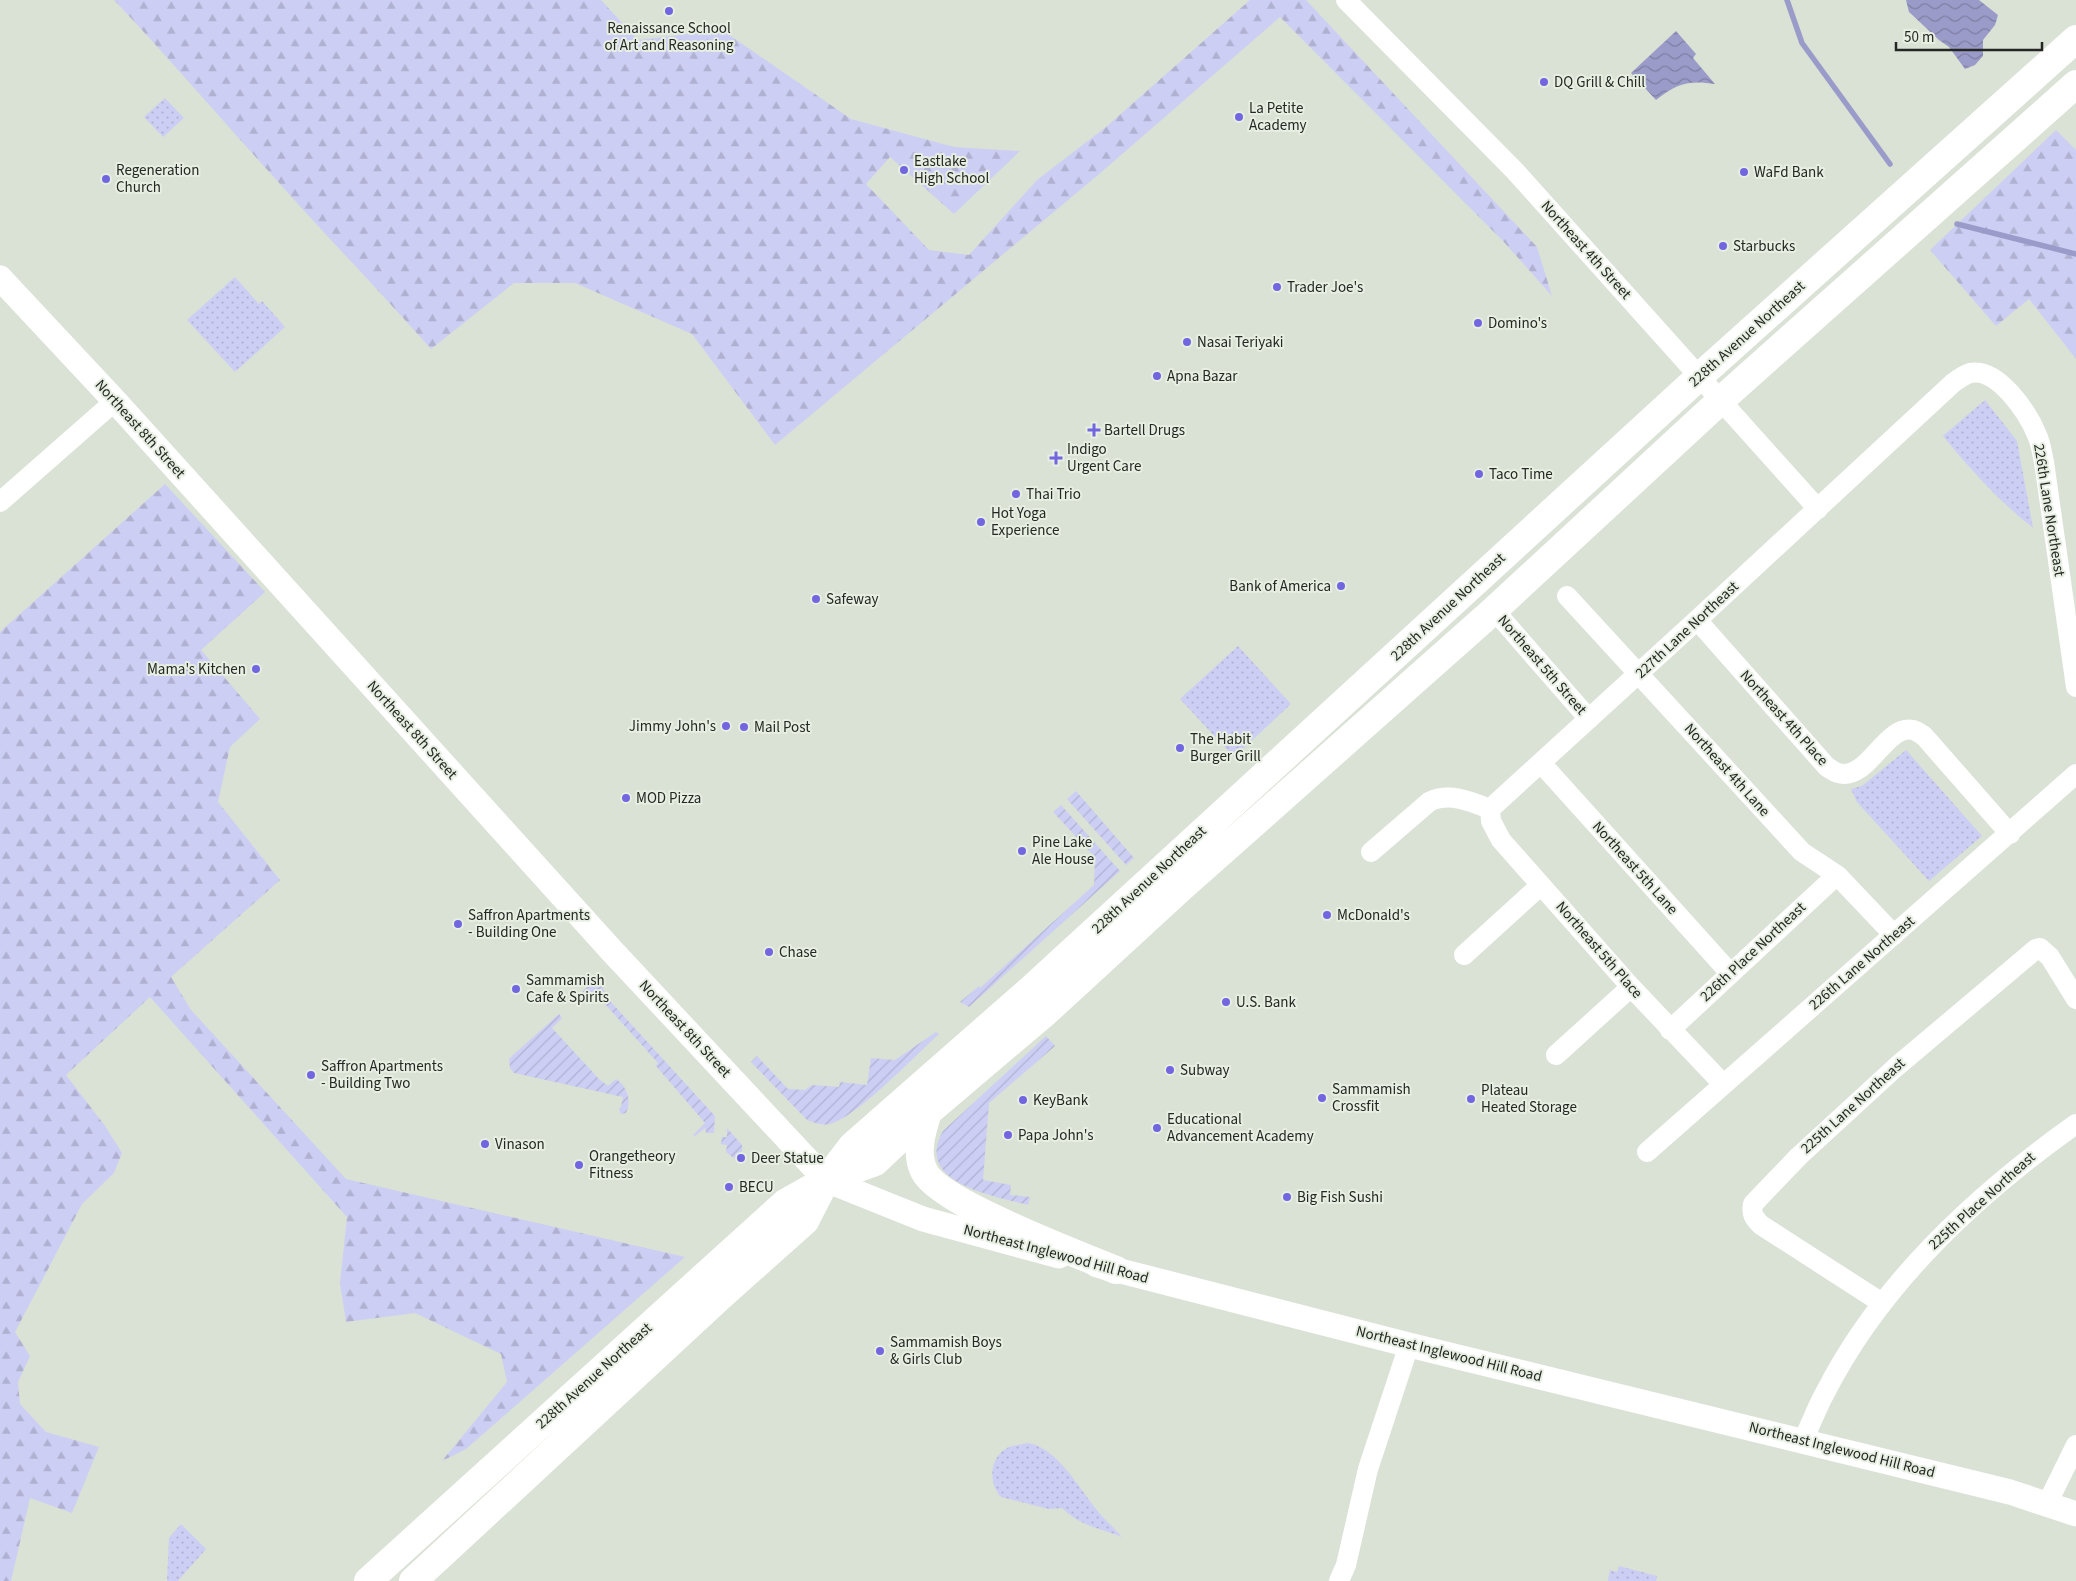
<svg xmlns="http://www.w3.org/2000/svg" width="2076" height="1581" font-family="'Source Sans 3',sans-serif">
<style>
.grass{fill:url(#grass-dots)}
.forest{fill:url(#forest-firs)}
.garden{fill:url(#garden-furrows)}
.water{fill:url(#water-waves)}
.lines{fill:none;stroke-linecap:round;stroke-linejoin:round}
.stream{stroke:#9b9bc9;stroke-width:5.5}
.minor{stroke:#fff;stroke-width:20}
.tertiary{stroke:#fff;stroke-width:25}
.secondary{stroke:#fff;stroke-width:28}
.poi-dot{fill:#7265e0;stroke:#e7efe2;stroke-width:2}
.labels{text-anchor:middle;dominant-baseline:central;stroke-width:4;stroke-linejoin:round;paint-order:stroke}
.poi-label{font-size:15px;fill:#242723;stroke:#e7efe2;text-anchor:start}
.street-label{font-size:15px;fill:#242723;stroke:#e7efe2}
</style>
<defs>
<pattern id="grass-dots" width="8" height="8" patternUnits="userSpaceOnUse" patternTransform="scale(1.25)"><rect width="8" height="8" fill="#cdcef4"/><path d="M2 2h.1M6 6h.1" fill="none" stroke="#b0b1d1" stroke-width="1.8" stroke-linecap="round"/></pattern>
<pattern id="forest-firs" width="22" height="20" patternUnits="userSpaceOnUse" patternTransform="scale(1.25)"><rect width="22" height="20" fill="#cdcef4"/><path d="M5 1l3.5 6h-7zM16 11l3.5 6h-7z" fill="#b0b1d1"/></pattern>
<pattern id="garden-furrows" width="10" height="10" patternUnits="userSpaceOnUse" patternTransform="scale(1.25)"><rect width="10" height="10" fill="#cdcef4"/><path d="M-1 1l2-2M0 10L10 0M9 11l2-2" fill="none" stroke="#b0b1d1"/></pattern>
<pattern id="water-waves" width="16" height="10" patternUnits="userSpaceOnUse" patternTransform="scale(1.25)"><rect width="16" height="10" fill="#9b9bc9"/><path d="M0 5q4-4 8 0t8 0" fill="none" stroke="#7e7ea3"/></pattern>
</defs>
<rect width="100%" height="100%" fill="#dae2d5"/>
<path class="grass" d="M165,98L184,118L163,137L144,117Z
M235,277L259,304L262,301L285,327L235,372L187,320Z
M1985,400L2017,441L2033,528C1999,501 1971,470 1943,436Z
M1238,646L1291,704L1234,757L1180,699Z
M1906,750L1982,836L1929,881L1857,802L1851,789L1862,786Z
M1027,1443C1056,1446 1079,1488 1096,1509C1104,1519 1114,1528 1122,1537C1100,1528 1080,1526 1062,1508L1049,1509L1001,1497C989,1484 989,1461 1004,1450C1010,1445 1020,1445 1027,1443Z
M181,1524L206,1549L178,1581H167L169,1538Z
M1619,1566L1657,1576L1656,1581H1608L1610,1570L1617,1572Z"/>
<path class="forest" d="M114,0H601L638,40L722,30L851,119L954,147L1020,151L954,214L890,157L866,184L929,250L969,255L1037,180L1106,127L1250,0H1306L1537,247L1552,296L1503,241L1280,17L1098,175L775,445L692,334L575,283H514L431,349C379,290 324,234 272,175C219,117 168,57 114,0Z
M2056,130L2076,150V359L2029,299L1996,326L1930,250Z
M165,484L265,592L201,650L260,719L230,747L218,802L280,880L171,977L191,1010L346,1179L685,1257L466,1449L442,1461L507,1382L501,1354L415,1313L346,1322L340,1283L347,1217L150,997L66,1075L105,1126L122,1153L114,1173L82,1204L15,1332L30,1356L18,1382L20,1404L46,1432L99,1447L72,1513L30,1498L11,1581H0V632Z"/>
<path class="garden" d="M1076,791L1134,858L1126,865L1067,799Z
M1061,805L1120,871L969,1007L960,1002L979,986L980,988L1094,885L1095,857L1053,812Z
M597,978L610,1001L715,1116L714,1133H706L705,1128L695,1136L693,1135L705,1123L656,1066L658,1063L596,994L585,1003L582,1004L579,998L581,993Z
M559,1014L562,1018L552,1028L599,1079L608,1086L616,1079C627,1086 632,1101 626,1113L621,1114L619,1109L621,1107L623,1097L514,1073L510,1068L509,1059L512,1056Z
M936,1032L939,1034C917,1054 854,1120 829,1124C821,1126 814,1122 807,1120L751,1062L757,1056L788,1089L805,1090L812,1085L839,1087L840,1082L867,1085L871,1058L895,1060Z
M1046,1036L1055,1046L989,1103L983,1180L1011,1185L1010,1195L1030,1197L1028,1205C995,1196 913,1183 943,1131Z
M727,1128L742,1145V1155L735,1159L726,1152L727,1145L721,1144L722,1137H727Z"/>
<path class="water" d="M1906,0H1979L1998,15L1995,25L1983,40V56L1975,65L1965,69L1949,47L1939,40L1909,12Z
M1676,31L1696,54L1693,58L1715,84C1689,80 1677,83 1656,100L1631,73Z"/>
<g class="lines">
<path class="stream" d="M1787,0L1802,43L1890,164
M1957,224L2076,254"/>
<path class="minor" d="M1346,0L1515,171L1818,509
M0,502L115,401
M1567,596L1802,852L1837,875L1894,935
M1494,610L1589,719
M1697,620L1827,767C1831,769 1834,772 1838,773C1868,782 1885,724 1913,730C1917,731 1921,734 1924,736L2010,834
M1541,763L1730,973
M1490,809L1491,821L1501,840L1631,987L1723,1084
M1371,852L1429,802C1449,792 1470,801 1490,809L1697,620L1953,383C1957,380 1964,375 1970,373C1998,367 2028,413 2037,435C2041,444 2042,453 2044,462L2076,687
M1464,955L1541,885
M1670,1030L1837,875
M1556,1055L1631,987
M1647,1152L2076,774
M1882,1303L1761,1225C1754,1218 1751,1214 1753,1204L1799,1156L1896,1067L2036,949L2040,948L2050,957L2076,999
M1803,1440C1811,1424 1817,1407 1826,1391C1882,1282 1977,1194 2076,1124
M2047,1504L2076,1445
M1339,1581L1346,1565L1368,1469L1409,1345"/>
<path class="tertiary" d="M0,278L115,401L612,951L826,1180L923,1219L1059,1256
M1097,1265L1409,1345L2010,1492L2076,1514"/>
<path class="secondary" d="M928,1112C922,1131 915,1152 924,1171C939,1203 1078,1254 1116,1270
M368,1581L785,1203L826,1180L875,1162L928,1112L1046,1012L1181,888L1494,610L1720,401L2076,84
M413,1581L721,1296L805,1221L826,1180L852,1146L1032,988L1700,376L2076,39"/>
</g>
<g class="poi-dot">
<circle cx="669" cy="11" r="5"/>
<circle cx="1544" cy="82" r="5"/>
<circle cx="1239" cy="117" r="5"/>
<circle cx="904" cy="170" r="5"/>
<circle cx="1744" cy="172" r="5"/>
<circle cx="106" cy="179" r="5"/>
<circle cx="1723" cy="246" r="5"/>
<circle cx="1277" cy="287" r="5"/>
<circle cx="1478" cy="323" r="5"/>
<circle cx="1187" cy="342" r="5"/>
<circle cx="1157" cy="376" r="5"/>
<path d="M1091.5 422.5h5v5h5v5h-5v5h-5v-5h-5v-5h5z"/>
<path d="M1053.5 450.5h5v5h5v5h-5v5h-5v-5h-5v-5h5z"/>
<circle cx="1479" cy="474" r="5"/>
<circle cx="1016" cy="494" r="5"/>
<circle cx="981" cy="522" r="5"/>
<circle cx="1341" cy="586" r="5"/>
<circle cx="816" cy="599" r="5"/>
<circle cx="256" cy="669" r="5"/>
<circle cx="726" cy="726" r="5"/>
<circle cx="744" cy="727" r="5"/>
<circle cx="1180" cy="748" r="5"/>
<circle cx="626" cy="798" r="5"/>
<circle cx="1022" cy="851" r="5"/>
<circle cx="1327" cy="915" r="5"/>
<circle cx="458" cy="924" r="5"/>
<circle cx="769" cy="952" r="5"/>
<circle cx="516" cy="989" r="5"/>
<circle cx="1226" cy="1002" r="5"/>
<circle cx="1170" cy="1070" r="5"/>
<circle cx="311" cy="1075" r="5"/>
<circle cx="1322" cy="1098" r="5"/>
<circle cx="1471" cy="1099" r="5"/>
<circle cx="1023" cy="1100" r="5"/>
<circle cx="1157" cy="1128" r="5"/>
<circle cx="1008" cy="1135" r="5"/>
<circle cx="485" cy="1144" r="5"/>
<circle cx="741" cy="1158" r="5"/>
<circle cx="579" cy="1165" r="5"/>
<circle cx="729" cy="1187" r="5"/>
<circle cx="1287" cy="1197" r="5"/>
<circle cx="880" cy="1351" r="5"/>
</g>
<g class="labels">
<g class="poi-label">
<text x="669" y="28" text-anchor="middle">Renaissance School<tspan x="669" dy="17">of Art and Reasoning</tspan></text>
<text x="1554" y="82">DQ Grill &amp; Chill</text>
<text x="1249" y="108">La Petite<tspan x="1249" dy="17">Academy</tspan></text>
<text x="914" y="161">Eastlake<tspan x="914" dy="17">High School</tspan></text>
<text x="116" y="170">Regeneration<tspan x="116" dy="17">Church</tspan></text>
<text x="1754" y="172">WaFd Bank</text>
<text x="1733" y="246">Starbucks</text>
<text x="1287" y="287">Trader Joe's</text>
<text x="1488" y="323">Domino's</text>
<text x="1197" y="342">Nasai Teriyaki</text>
<text x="1167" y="376">Apna Bazar</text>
<text x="1104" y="430">Bartell Drugs</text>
<text x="1067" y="449">Indigo<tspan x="1067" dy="17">Urgent Care</tspan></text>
<text x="1489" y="474">Taco Time</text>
<text x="1026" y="494">Thai Trio</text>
<text x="991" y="513">Hot Yoga<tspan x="991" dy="17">Experience</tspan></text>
<text x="1331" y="586" text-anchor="end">Bank of America</text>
<text x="826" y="599">Safeway</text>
<text x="246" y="669" text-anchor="end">Mama's Kitchen</text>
<text x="716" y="726" text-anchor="end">Jimmy John's</text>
<text x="754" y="727">Mail Post</text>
<text x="1190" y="739">The Habit<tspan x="1190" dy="17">Burger Grill</tspan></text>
<text x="636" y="798">MOD Pizza</text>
<text x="1032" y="842">Pine Lake<tspan x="1032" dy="17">Ale House</tspan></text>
<text x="468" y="915">Saffron Apartments<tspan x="468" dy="17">- Building One</tspan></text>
<text x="1337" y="915">McDonald's</text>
<text x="779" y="952">Chase</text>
<text x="526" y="980">Sammamish<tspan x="526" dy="17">Cafe &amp; Spirits</tspan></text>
<text x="1236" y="1002">U.S. Bank</text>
<text x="321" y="1066">Saffron Apartments<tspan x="321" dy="17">- Building Two</tspan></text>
<text x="1180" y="1070">Subway</text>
<text x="1332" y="1089">Sammamish<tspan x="1332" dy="17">Crossfit</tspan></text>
<text x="1481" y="1090">Plateau<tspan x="1481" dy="17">Heated Storage</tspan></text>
<text x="1033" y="1100">KeyBank</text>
<text x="1167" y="1119">Educational<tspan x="1167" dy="17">Advancement Academy</tspan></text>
<text x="1018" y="1135">Papa John's</text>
<text x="495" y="1144">Vinason</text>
<text x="589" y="1156">Orangetheory<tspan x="589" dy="17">Fitness</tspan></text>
<text x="751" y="1158">Deer Statue</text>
<text x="739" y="1187">BECU</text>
<text x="1297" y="1197">Big Fish Sushi</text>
<text x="890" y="1342">Sammamish Boys<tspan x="890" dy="17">&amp; Girls Club</tspan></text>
</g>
<g class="street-label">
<text transform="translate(1586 250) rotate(48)">Northeast 4th Street</text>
<text transform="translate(1747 334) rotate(-42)">228th Avenue Northeast</text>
<text transform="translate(140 429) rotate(48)">Northeast 8th Street</text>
<text transform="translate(2049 510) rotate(81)">226th Lane Northeast</text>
<text transform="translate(1448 607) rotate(-43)">228th Avenue Northeast</text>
<text transform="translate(1687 630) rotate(-43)">227th Lane Northeast</text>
<text transform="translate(1542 665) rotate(49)">Northeast 5th Street</text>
<text transform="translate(1784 718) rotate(48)">Northeast 4th Place</text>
<text transform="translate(412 730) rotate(48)">Northeast 8th Street</text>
<text transform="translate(1727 770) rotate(48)">Northeast 4th Lane</text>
<text transform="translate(1635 868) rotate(48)">Northeast 5th Lane</text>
<text transform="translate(1149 880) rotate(-43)">228th Avenue Northeast</text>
<text transform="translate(1599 950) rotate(49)">Northeast 5th Place</text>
<text transform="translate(1753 952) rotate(-43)">226th Place Northeast</text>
<text transform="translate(1862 963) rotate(-41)">226th Lane Northeast</text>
<text transform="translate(685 1029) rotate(47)">Northeast 8th Street</text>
<text transform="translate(1853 1106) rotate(-42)">225th Lane Northeast</text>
<text transform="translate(1982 1201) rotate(-42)">225th Place Northeast</text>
<text transform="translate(1056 1254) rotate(15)">Northeast Inglewood Hill Road</text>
<text transform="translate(1449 1354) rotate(14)">Northeast Inglewood Hill Road</text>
<text transform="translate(594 1376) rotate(-42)">228th Avenue Northeast</text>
<text transform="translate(1842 1450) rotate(14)">Northeast Inglewood Hill Road</text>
</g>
</g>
<path d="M1896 42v8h146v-8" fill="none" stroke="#242723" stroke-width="2.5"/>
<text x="1904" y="42" font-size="15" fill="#242723" stroke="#e7efe2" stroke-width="4" paint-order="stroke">50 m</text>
</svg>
